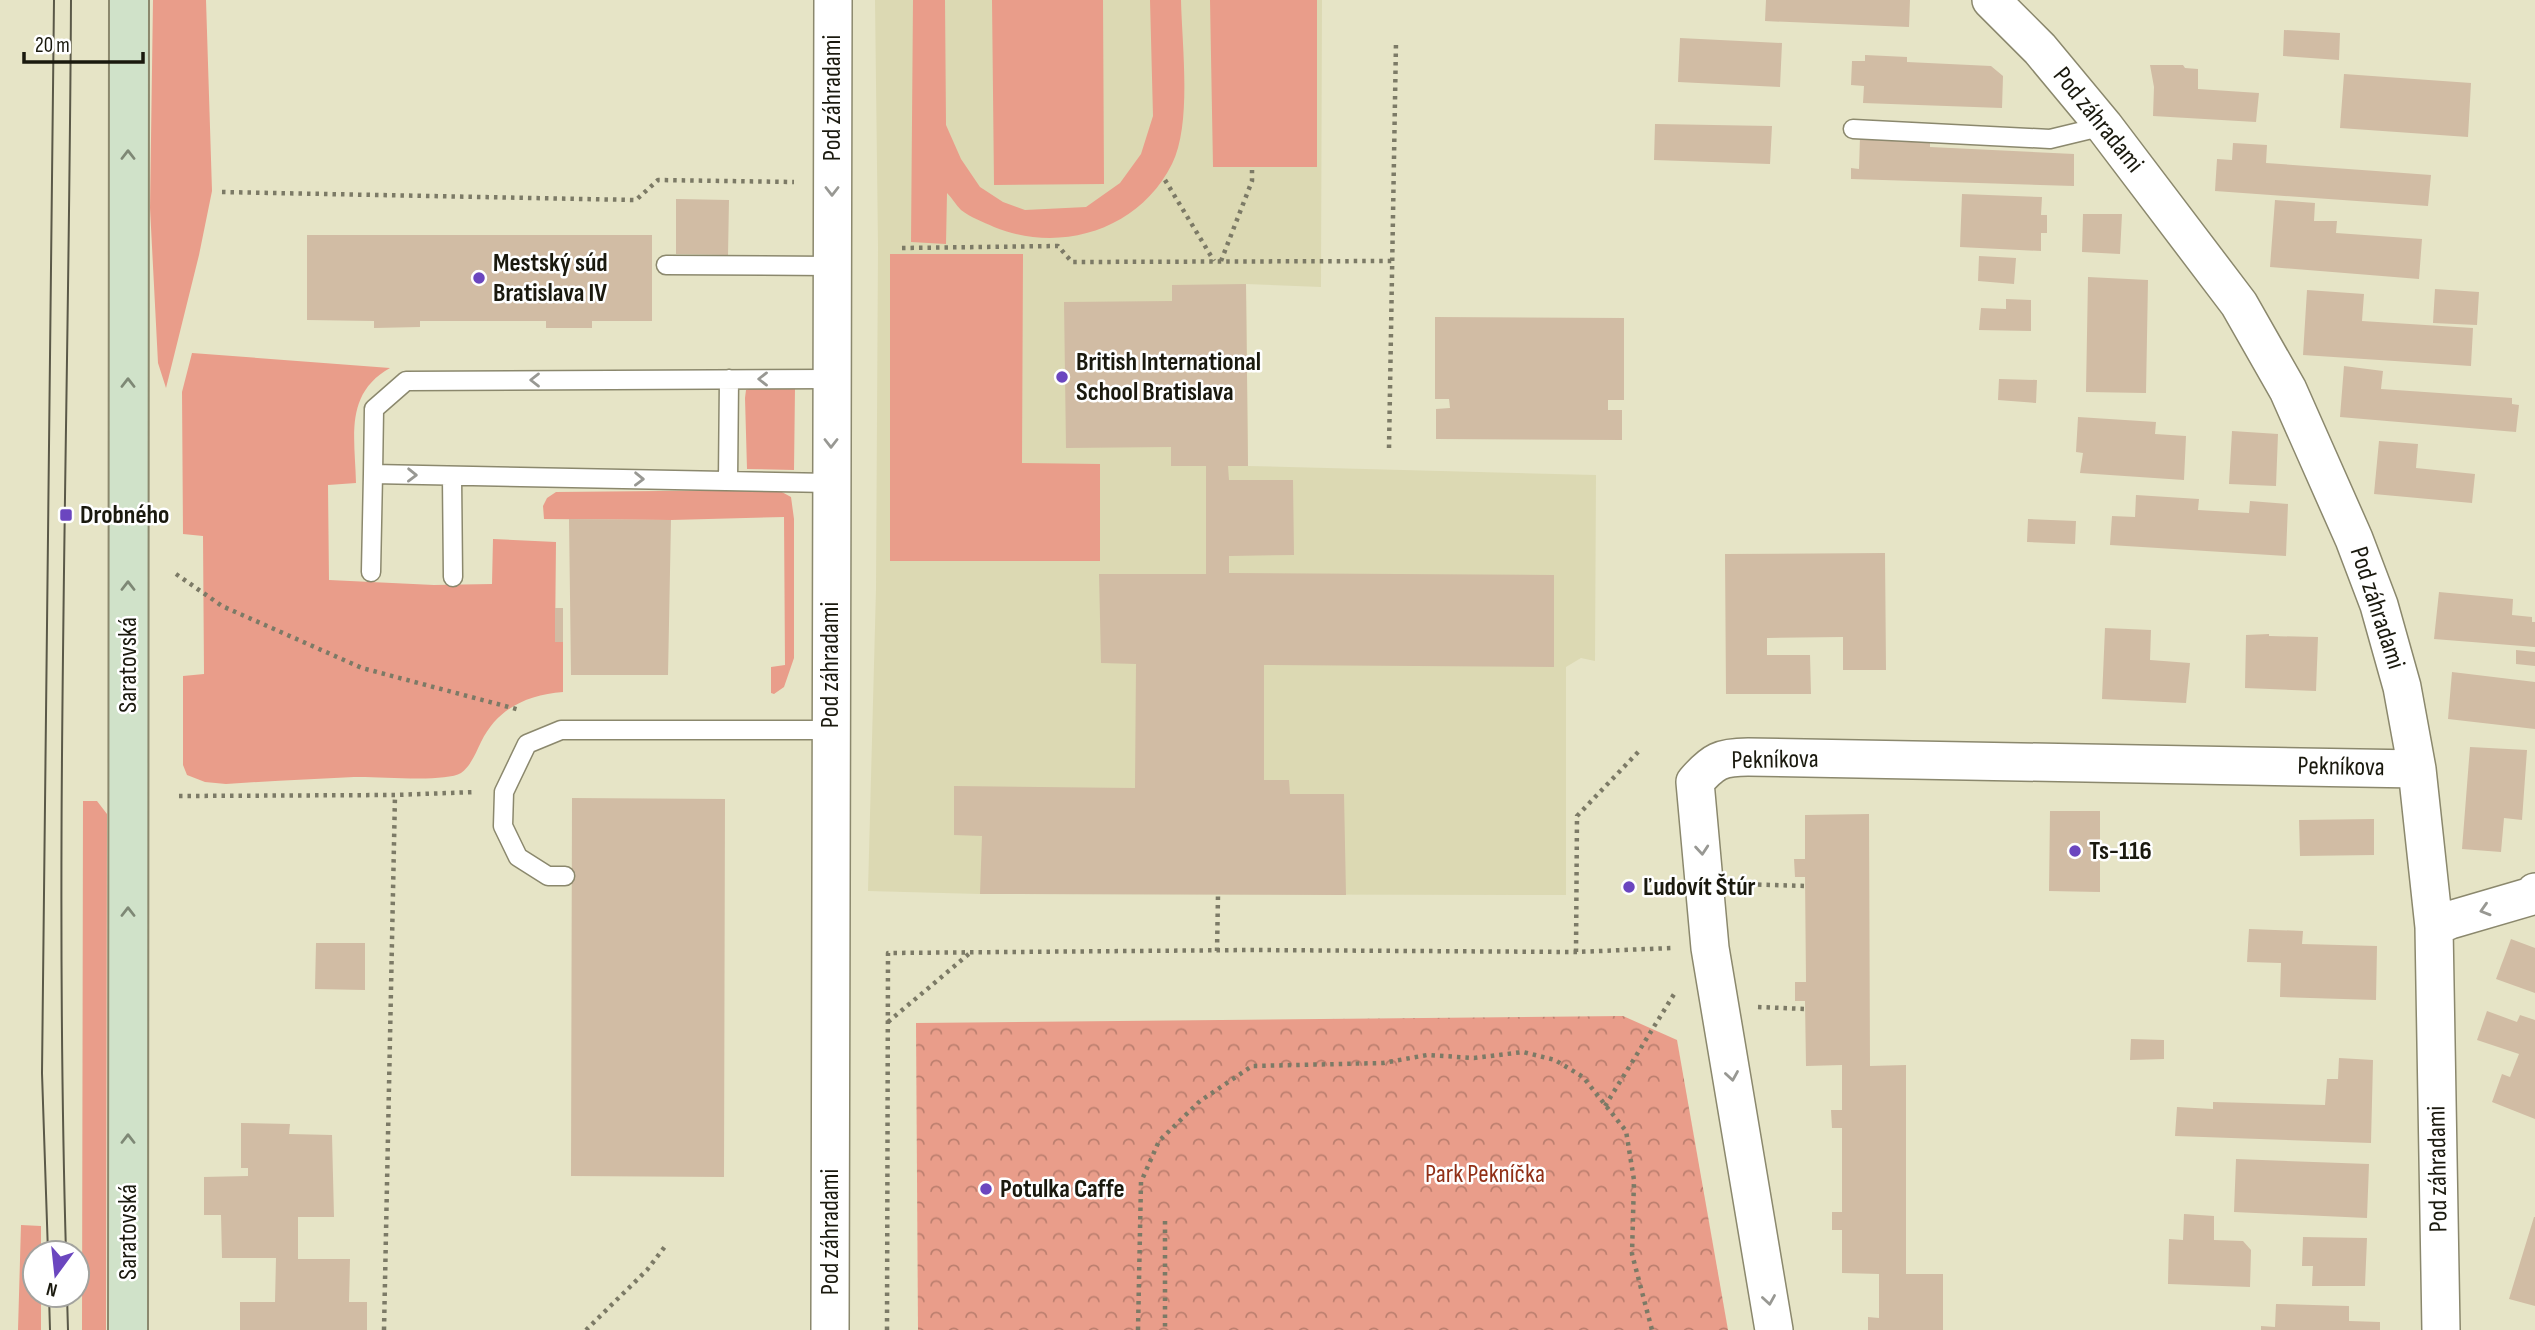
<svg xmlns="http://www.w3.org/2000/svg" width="2535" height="1330" font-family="'Sofia Sans Condensed',sans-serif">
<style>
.built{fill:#dcd9b3}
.green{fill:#e99d8a}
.park{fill:url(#park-crowns)}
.building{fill:#d1bca4}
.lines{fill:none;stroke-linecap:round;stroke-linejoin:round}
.service-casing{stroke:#8b886d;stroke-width:21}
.minor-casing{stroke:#8b886d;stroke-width:40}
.secondary-casing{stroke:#8b886d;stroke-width:42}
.path{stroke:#7c7a66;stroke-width:4.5;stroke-dasharray:3.5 5;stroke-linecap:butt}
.service{stroke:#fff;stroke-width:18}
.minor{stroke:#fff;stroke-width:37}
.secondary{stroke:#d0e2c9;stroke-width:38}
.tram{stroke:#5a5848;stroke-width:2}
.oneway{stroke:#7e8875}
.oneway2{stroke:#989893}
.poi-dot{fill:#6b46bf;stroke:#fff;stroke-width:2.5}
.labels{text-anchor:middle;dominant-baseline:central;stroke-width:5;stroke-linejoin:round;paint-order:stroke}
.street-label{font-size:26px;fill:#1a190e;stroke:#fff}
.poi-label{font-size:26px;font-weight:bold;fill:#1a190e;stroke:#fff;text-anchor:start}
.park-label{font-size:26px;fill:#913017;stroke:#fff}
</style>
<defs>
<pattern id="park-crowns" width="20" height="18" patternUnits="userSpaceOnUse" patternTransform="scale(1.75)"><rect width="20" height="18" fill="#e99d8a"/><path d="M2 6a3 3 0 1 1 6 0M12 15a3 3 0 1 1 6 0" fill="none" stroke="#bc7f6f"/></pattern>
</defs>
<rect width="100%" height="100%" fill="#e6e4c6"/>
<path class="built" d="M875,0H1322L1321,287L1246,284L1248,466L1596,475L1595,661L1581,658L1566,667V895L980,894L868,891L876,589L878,248Z"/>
<path class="green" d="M153,0H206L212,191L199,255L166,388L158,363L150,208Z
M913,0H945L946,125L961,159L980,187L1003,202L1025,210L1086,207L1120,183L1141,154L1153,116L1150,0H1181C1182,46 1192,124 1172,164C1139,230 1061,254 994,227C983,222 970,217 961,210C956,205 952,198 947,193L946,244L911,242Z
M992,0H1103L1104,184L994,185Z
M1210,0H1317V167H1213Z
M890,254H1023L1022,463L1100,464V561H890Z
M192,353L390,368C344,394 355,437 356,483L328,485L329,580L434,585L492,584L493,539L556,542L555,641L563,642V692C527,695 498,708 481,742C476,752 471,766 461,773C444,783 377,776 354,777C312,779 269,781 226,784L205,782L187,775L183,765V676L204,674L203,536L183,534L182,392Z
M752,388H795L794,470L747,469L745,398L746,390Z
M767,490L780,491L791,497L794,519V658L784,687L774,694L771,693V667L785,665L784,517L671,520L544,519L543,506L547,498L556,492Z
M83,801H97L107,814L106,1330H82Z
M21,1225L41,1226V1253H35V1295H41V1330H18Z"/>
<path class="park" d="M1623,1016L1677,1040L1728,1330H918L916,1023Z"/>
<path class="building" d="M1766,0H1910L1909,27L1765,21Z
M2284,30L2340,33L2339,60L2283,56Z
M1680,38L1782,43L1780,87L1678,82Z
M1865,55L1907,57V62L1991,66L2003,76L2002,108L1863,103L1864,86L1851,85L1852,61H1865Z
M2150,65H2183L2185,68L2198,69V89L2259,93L2256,122L2153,116L2154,87Z
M2344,74L2471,83L2468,137L2340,128Z
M1655,124L1772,126L1770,164L1654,160Z
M1860,137L1930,138V147L2074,154V186L1851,179V168L1859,169Z
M2233,143L2267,145L2266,163L2431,175L2428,206L2215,191L2217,159L2232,160Z
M1962,194L2042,197L2041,215H2047V233H2041V251L1960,247Z
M676,199L729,200L728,255L676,254Z
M2275,200L2315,203L2314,221H2337L2336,233L2422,239L2419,279L2270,267Z
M2083,214H2122L2120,254L2082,252Z
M307,235H652V321H592V328H546V321H420V327L374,328V321L307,320Z
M1979,256L2016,258L2014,284L1978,281Z
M2088,277L2148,280L2146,393L2086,392Z
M1246,284L1248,466H1228L1229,480H1293L1294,555L1229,556V573L1554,575V667L1264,665V780H1289L1290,794H1344L1346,895L980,894L982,836L954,835V786L1135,788L1136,664L1101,663L1099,574H1206V466H1171V447L1066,448L1064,302L1172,301V285Z
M2435,289L2479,292L2477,325L2433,323Z
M2307,290L2364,294L2362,321L2473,328L2471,366L2303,355Z
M2006,299L2031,300V331L1979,330L1981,308L2006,309Z
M1435,317L1624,318V400H1608V410H1622V440L1436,439V409L1450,408L1449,399H1435Z
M2344,366L2383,371L2381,389L2512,398V404L2519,405L2516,432L2340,417Z
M1999,379L2037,380L2036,403L1998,400Z
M2078,417L2156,422L2155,434L2186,436L2184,480L2080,473L2083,453L2076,452Z
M2232,431L2278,434L2276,486L2229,484Z
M2379,441L2418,444L2416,468L2475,474L2472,503L2374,494Z
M2136,495L2199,499L2198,510L2249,513L2250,501L2288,504L2286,556L2110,545L2112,516L2135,517Z
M569,519L671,520L668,675H571Z
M2028,519L2076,521L2075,544L2027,542Z
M1885,553L1886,670H1843V637L1767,638V655H1810L1811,694H1726L1725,554Z
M2439,592L2513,599L2512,615L2532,617V622H2535V647L2434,639Z
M555,608H563V642H555Z
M2105,628L2151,630L2150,660L2190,663L2186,703L2102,699Z
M2269,634V636L2318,637L2316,691L2245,688L2246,635Z
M2516,650L2535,652V666L2516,664Z
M2452,672L2535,682V729L2448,719Z
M2470,747L2527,750L2522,820L2504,818L2501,852L2462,849Z
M572,798L725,799L724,1177L571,1176Z
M2050,811H2100V892L2049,891Z
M1869,814L1870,1066L1906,1065V1274H1943V1330H1868V1317L1879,1318V1274L1842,1273V1230H1832V1212H1842V1128H1832L1831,1110H1842V1065L1806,1066L1805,1001H1795V982H1806L1805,877H1795L1794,859H1805V815Z
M2374,819V855L2300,856L2299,820Z
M2249,929L2303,931L2302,944L2377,946L2376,1000L2280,997L2281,963L2247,962Z
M2511,939L2535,948V993L2496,979Z
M316,943H365V990L315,989Z
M2487,1011L2517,1022L2520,1015L2535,1020V1119L2492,1102L2502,1074L2510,1077L2519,1054L2477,1040Z
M2131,1039L2164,1040V1059L2130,1060Z
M2339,1058L2373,1060L2371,1143L2175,1136L2177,1107L2213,1109V1102L2325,1105L2327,1079H2338Z
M241,1123L290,1124L289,1134L332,1135L334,1217H298V1259H350L349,1302H367V1330H240V1302H275L276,1258H222L221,1215H204V1177L248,1176V1168H241Z
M2236,1159L2369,1164L2367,1218L2234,1212Z
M2184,1214L2214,1216V1240L2243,1241L2251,1250L2250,1287L2168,1284L2169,1239L2183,1240Z
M2534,1217H2535V1306L2509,1299Z
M2303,1237L2367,1238L2365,1286H2312L2313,1266H2302Z
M2276,1304L2349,1306V1321L2380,1322V1330H2261V1326L2275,1327Z"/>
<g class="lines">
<defs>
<path id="service" d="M1853,129L2050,139L2104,126
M666,265L831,266
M452,476L453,577
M728,481L729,379
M830,483L373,474L374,409L406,381L831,379
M371,572L373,474
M565,876H548L518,857L503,826L504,792L527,744L561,730H830"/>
<path id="minor" d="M1991,0L2040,49L2104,126L2239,304L2288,390L2354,539L2379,605L2402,687L2417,769L2434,927L2441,1330
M2434,927L2450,920L2532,896L2535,892
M830,1330L833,0
M1774,1330L1710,948L1695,782C1713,761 1721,757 1748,757L2417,769"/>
<path id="secondary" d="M128,1330L129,0"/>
</defs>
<use href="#service" class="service-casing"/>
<use href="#minor" class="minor-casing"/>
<use href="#secondary" class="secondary-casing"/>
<path class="path" d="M1165,180L1214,261
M222,192L636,200L658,180L794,182
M902,248L1058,246L1072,262L1392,261
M1221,261L1252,181V170
M1389,448L1396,42
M176,574L222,606L362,668L520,710
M179,796L395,795L476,792
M1741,884L1805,886
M1217,951L1218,895
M1576,952L1577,816L1641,749
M1758,1007L1805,1009
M888,1022L970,953
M1605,1106L1676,991
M1165,1221V1330
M384,1330L395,795
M586,1330L647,1270L667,1244
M887,1330L888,953L1252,950L1576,952L1671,948
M1138,1330L1141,1182L1159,1141L1200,1101L1252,1066L1383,1063L1427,1055L1474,1058L1523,1052L1555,1060L1583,1077L1626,1131L1634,1180L1632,1254L1652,1330"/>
<use href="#service" class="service"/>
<use href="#minor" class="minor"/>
<use href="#secondary" class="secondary"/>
<path class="tram" d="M48,1253L42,1073L54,0
M66,1253C54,835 69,418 71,0
M49,1295L50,1330
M67,1295L68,1330"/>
</g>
<defs><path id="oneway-chevron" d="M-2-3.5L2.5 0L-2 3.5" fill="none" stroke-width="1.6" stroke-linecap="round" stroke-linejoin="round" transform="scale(1.75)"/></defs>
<g class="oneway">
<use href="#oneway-chevron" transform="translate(128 155) rotate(-90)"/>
<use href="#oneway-chevron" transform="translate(128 383) rotate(-90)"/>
<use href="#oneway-chevron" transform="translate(128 586) rotate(-90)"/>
<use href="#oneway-chevron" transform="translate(128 912) rotate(-90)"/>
<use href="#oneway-chevron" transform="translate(128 1139) rotate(-90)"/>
</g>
<g class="oneway2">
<use href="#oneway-chevron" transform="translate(832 191) rotate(90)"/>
<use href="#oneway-chevron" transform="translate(763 379) rotate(180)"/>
<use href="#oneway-chevron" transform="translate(535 380) rotate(180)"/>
<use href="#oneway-chevron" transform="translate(831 443) rotate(90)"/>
<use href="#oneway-chevron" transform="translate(412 475) rotate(1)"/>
<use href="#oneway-chevron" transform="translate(639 479) rotate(1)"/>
<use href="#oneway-chevron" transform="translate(1702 850) rotate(85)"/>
<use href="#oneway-chevron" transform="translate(2485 910) rotate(163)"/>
<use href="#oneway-chevron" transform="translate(1732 1076) rotate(81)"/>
<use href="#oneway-chevron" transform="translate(1769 1300) rotate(81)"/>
</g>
<g class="poi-dot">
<circle cx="479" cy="278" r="7"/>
<circle cx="1062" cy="377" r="7"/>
<rect x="59" y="508" width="14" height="14" rx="3.5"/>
<circle cx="2075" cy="851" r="7"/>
<circle cx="1629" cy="887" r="7"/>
<circle cx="986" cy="1189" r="7"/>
</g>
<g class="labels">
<g class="street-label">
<text transform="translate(832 98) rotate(-90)">Pod záhradami</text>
<text transform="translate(2098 120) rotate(51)">Pod záhradami</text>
<text transform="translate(2377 608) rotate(72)">Pod záhradami</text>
<text transform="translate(128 665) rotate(-90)">Saratovská</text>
<text transform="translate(830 665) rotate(-90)">Pod záhradami</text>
<text transform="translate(1775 760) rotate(-1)">Pekníkova</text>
<text transform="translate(2341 767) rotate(1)">Pekníkova</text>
<text transform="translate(2438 1169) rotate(-91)">Pod záhradami</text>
<text transform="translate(128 1232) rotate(-90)">Saratovská</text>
<text transform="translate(830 1232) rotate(-90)">Pod záhradami</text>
</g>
<g class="poi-label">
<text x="493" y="263">Mestský súd<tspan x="493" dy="30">Bratislava IV</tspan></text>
<text x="1076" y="362">British International<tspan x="1076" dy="30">School Bratislava</tspan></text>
<text x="80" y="515">Drobného</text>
<text x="2089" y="851">Ts-116</text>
<text x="1643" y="887">Ľudovít Štúr</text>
<text x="1000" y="1189">Potulka Caffe</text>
</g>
<g class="park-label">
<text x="1485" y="1174">Park Pekníčka</text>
</g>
</g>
<g transform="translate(56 1274) rotate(195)"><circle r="33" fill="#ffffff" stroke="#a3a39f" stroke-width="2"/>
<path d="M0-5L12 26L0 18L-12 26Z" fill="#6b46bf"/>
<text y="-10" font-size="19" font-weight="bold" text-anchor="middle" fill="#1a190e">N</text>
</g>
<path d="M24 52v10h119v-10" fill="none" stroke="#1a190e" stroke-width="3.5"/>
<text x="35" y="52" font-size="21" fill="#1a190e" stroke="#ffffff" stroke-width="5" paint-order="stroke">20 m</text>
</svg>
